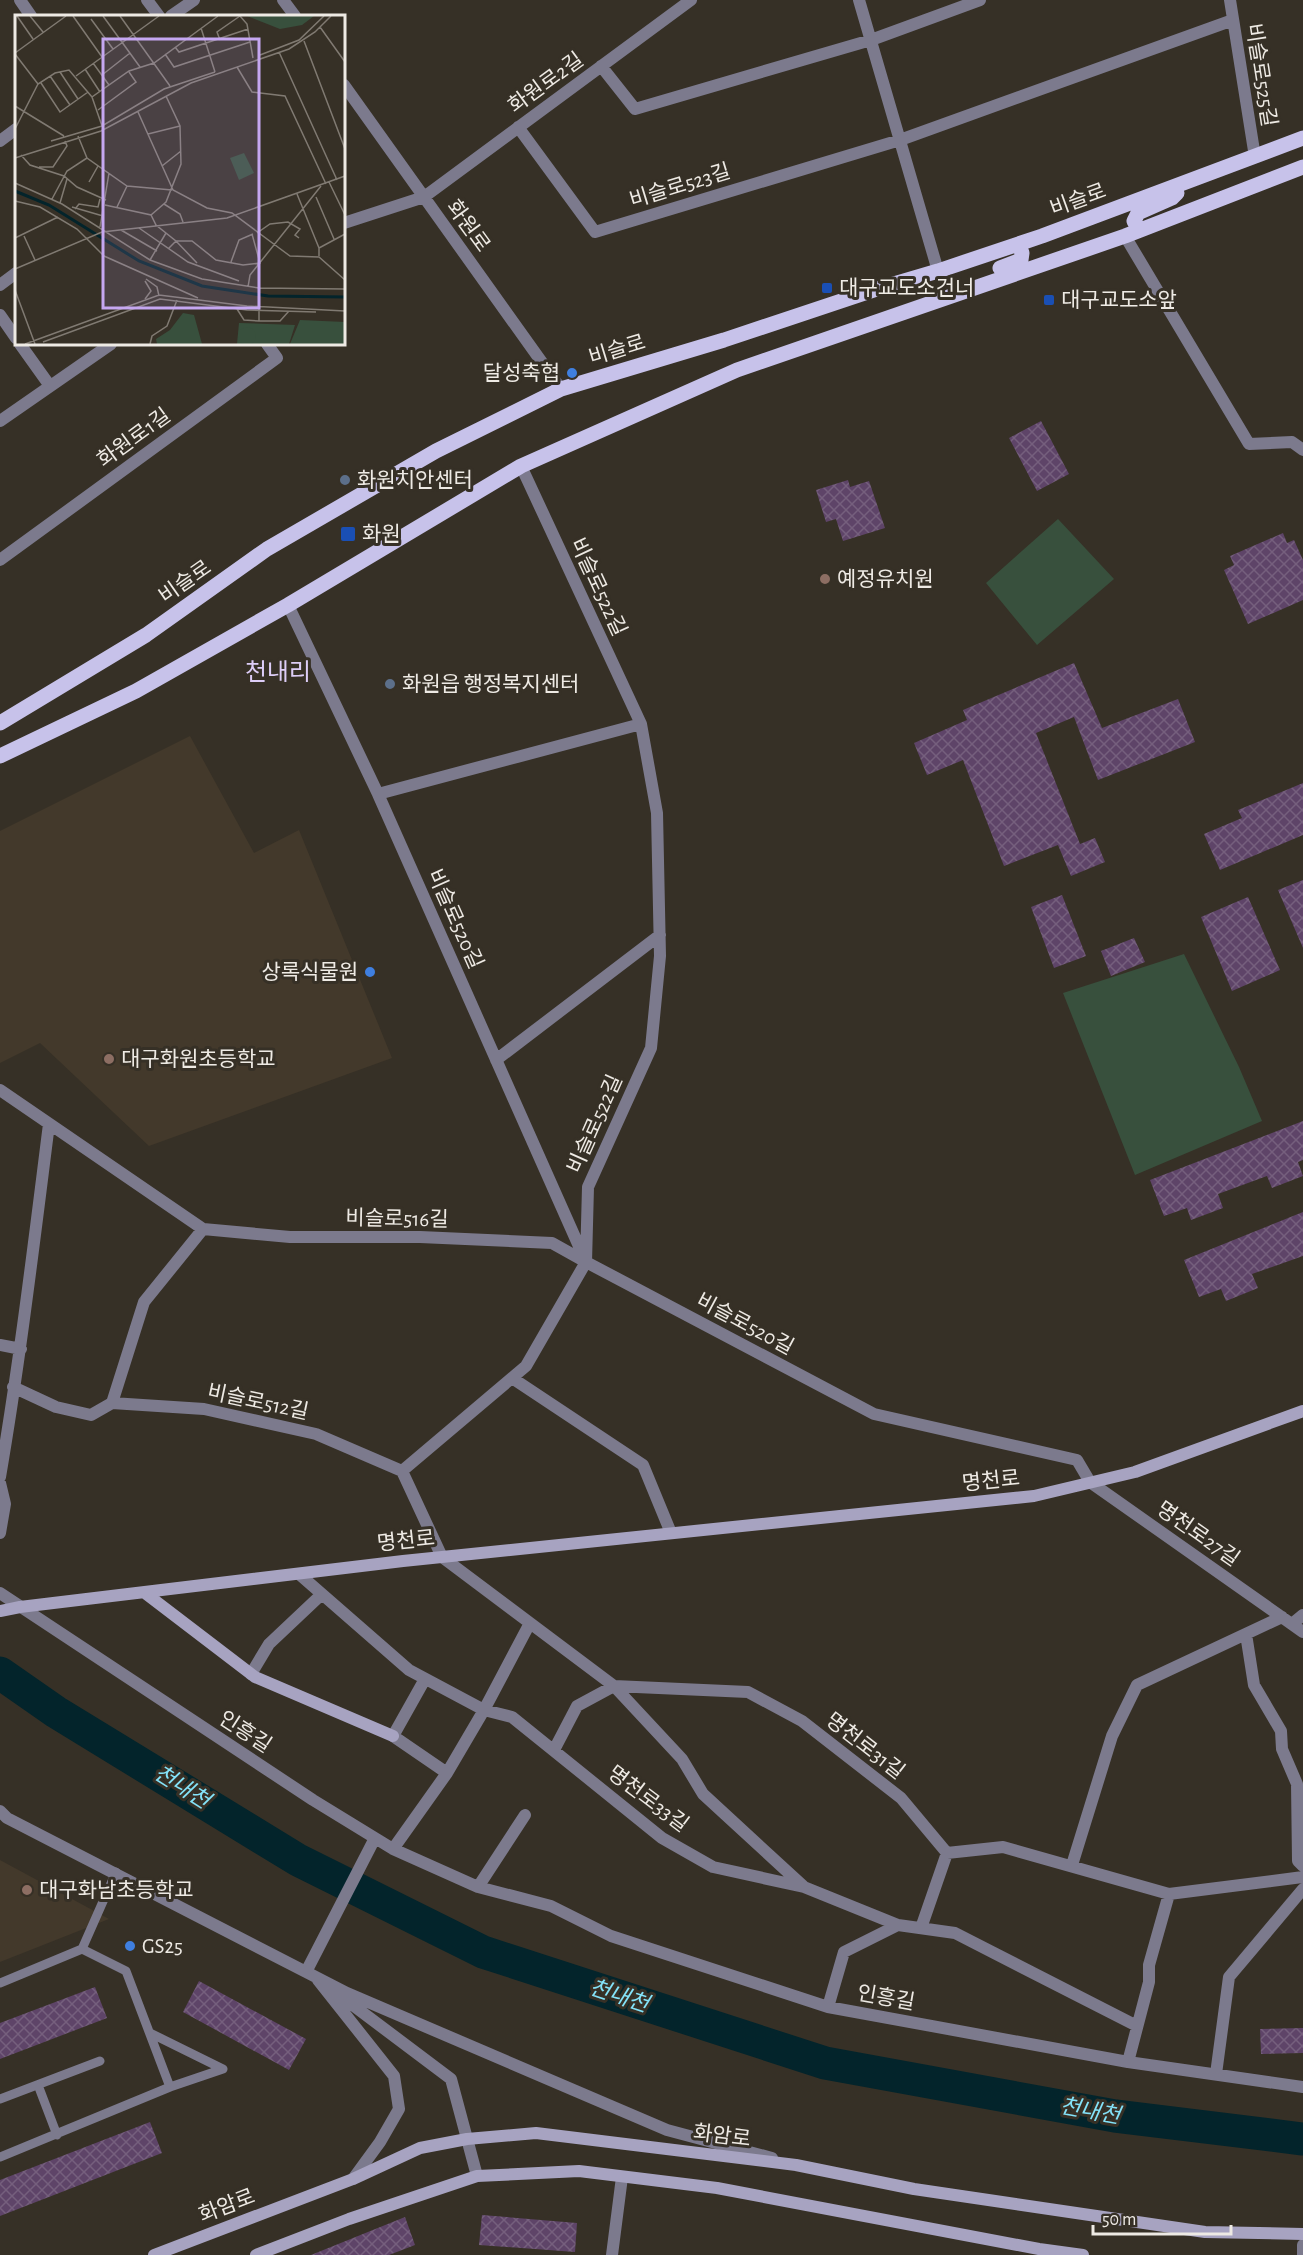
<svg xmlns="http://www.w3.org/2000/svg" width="1303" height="2255" font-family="'Alegreya Sans','Noto Sans KR',sans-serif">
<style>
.built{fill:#43392b}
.pitch{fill:#38503d}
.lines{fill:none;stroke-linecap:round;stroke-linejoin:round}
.river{stroke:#03242b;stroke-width:33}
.building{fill:url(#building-cross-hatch)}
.lane{stroke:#7c7a8d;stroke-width:9}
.street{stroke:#7c7a8d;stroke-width:12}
.secondary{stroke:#a7a3c1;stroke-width:12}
.primary{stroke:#c7c2ea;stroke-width:15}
.transit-dot{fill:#1a4fb4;stroke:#363026;stroke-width:2}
.shop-dot{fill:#3f7fe0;stroke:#363026;stroke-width:2}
.service-dot{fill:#5c6f8a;stroke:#363026;stroke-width:2}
.education-dot{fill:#8d6e63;stroke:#363026;stroke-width:2}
.labels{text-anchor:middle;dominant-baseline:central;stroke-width:6;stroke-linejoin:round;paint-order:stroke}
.street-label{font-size:21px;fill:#eeeae4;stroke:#363026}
.poi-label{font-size:21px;fill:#eeeae4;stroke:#363026;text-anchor:start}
.water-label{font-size:22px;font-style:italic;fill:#84e3f9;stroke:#363026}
.quarter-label{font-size:24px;fill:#ddcdf7;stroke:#363026}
.inset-river{fill:none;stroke:#03242b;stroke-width:3}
.inset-road{fill:none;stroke:#807a72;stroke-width:1.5}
.view{fill:#c5a7f1;fill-opacity:0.15;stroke:#c5a7f1;stroke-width:3}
.inset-edge{fill:none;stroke:#eeeae4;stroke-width:3}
</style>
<defs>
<pattern id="building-cross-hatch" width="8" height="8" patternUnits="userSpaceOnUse" patternTransform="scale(1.5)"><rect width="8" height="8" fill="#5e4468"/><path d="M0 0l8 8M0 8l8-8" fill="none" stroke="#755f7d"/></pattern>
</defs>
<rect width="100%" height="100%" fill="#363026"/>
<path class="built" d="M190,736L254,853L299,830L392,1058L149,1146L40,1043L0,1063V831Z
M0,1860L109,1919L0,1962Z"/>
<path class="pitch" d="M1058,519L1114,579L1037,645L986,583Z
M1184,954L1239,1067L1262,1121L1135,1175L1063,993Z"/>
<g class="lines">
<path class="river" d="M0,1673L56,1712L298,1860L483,1952L825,2063L1115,2116L1303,2139"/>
</g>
<path class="building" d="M1041,421L1069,474L1037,491L1009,438Z
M848,480L850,487L869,481L885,528L843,541L836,519L826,522L816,490Z
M1283,533L1287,543L1294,540L1303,560V600L1248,624L1224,570L1234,565L1230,556Z
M1074,663L1102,728L1178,699L1195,742L1098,780L1074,717L1036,733L1080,844L1095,838L1105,862L1071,876L1058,845L1004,866L963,760L927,775L914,743L967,720L963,710Z
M1303,783V835L1220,870L1204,834L1242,818L1238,810Z
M1303,880V948L1278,890Z
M1062,895L1086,956L1054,968L1031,907Z
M1248,897L1280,970L1232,991L1201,917Z
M1134,938L1145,962L1111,976L1101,951Z
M1303,1121V1160L1298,1162L1303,1176L1272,1188L1267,1176L1218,1194L1223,1208L1191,1220L1187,1208L1164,1216L1150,1180Z
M1303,1212V1256L1252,1274L1258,1288L1226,1301L1221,1289L1199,1297L1184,1260Z
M199,1981L306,2039L289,2070L183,2012Z
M95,1987L107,2018L0,2059V2023Z
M1303,2028V2053L1261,2054L1260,2029Z
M150,2122L162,2153L0,2216V2180Z
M482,2215L577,2223L575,2252L479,2245Z
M405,2217L415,2245L389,2255H311Z"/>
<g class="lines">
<path class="lane" d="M82,1949L126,1971L170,2087
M0,1983L82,1949L116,1872
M38,2085L57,2135
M0,2099L100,2061
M0,2157L170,2087L223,2069L150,2033"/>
<path class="street" d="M20,0L31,16
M147,0L159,16
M283,0L295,16
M859,0L938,271
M1230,0L1255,157
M171,16L194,0
M601,66L635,109L871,40L980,0
M344,85L561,389
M518,127L595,232L900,140L1233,20
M0,141L16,129
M344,223L424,197L691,0
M1125,236L1249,444L1292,442L1303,450
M0,285L16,273
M0,315L16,338
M20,344L50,386
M0,421L111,344
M0,560L277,358L267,344
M288,605L378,794L586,1262L874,1414L1077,1460L1090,1482L1303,1632
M378,794L641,724
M496,1060L660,935
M0,1090L203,1229L290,1237H420L552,1243L586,1262
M0,1345L21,1349
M512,1378L643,1465L671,1533
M13,1387L56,1407L91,1415L112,1403L204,1409L316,1434L402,1471L442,1557L614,1686L748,1692L802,1721L901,1798L947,1853L1003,1847L1169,1894L1303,1877
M112,1403L144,1302L203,1229
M402,1471L526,1366L586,1262L588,1187L651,1048L660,956L657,813L641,724L521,466
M0,1477C20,1360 34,1242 49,1124
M0,1483L5,1504L0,1533
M299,1574L409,1670L484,1710L512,1717L662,1838L713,1867L804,1887L898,1925L955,1933L1137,2026
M0,1593L313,1800L375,1838L393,1849L478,1887L551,1906L611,1936L828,2007L1128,2062L1303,2087
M1292,1624L1303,1615
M1246,1634L1254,1685L1281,1731L1282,1749L1297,1784L1298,1861L1303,1866
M251,1674L269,1644L322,1594
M425,1679L393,1736L447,1773
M554,1750L577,1706L614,1686L682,1759L703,1794L803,1886
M0,1811L7,1818L347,1993L667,2130L772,2158
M393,1849L447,1773L484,1710L530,1623
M1072,1865L1112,1736L1137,1685L1282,1617
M478,1887L525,1815
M921,1928L947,1853
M306,1972L375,1838
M318,1980L394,2076L399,2109L380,2142L353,2179
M338,1994L451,2079L477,2176
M828,2007L844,1952L898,1925
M1128,2062L1149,1982V1965L1169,1894
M1216,2074L1229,1977L1303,1889
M612,2255L622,2177
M1303,2255V2245"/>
<path class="secondary" d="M145,1593L255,1677L393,1736
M0,1611L20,1607L403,1561L1034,1496L1135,1472L1303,1411
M154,2255L353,2179L420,2148L467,2139L536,2133L796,2165L914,2189L1205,2232L1303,2234
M256,2255L349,2219L477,2176L579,2171L717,2188L1039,2249L1083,2255"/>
<path class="primary" d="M1139,230L1134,221L1138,213L1172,198L1177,193
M1000,268L1021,260L1022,253L1019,244
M0,723L146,635L267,549L436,451L561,389L724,340L877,289L938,271L1042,236L1303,138
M0,756L136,691L288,605L521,466L737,370L1125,236L1303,167"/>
</g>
<g class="transit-dot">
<rect x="821" y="282" width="12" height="12" rx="3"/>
<rect x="1043" y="294" width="12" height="12" rx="3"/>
<rect x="340" y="526" width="16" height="16" rx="3"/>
</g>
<g class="shop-dot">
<circle cx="572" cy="373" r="6"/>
<circle cx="370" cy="972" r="6"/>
<circle cx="130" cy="1946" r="6"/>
</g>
<g class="service-dot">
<circle cx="345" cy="480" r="6"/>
<circle cx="390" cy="684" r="6"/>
</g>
<g class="education-dot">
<circle cx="825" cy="579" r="6"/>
<circle cx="109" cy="1059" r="6"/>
<circle cx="27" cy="1890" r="6"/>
</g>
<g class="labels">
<g class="street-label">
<text transform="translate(1261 75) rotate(81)">비슬로525길</text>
<text transform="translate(546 83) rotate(-36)">화원로2길</text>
<text transform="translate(680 186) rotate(-17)">비슬로523길</text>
<text transform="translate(1078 200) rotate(-20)">비슬로</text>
<text transform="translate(468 226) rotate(54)">화원로</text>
<text transform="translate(617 350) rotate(-17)">비슬로</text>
<text transform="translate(134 438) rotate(-36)">화원로1길</text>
<text transform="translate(185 582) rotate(-35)">비슬로</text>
<text transform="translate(598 587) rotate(65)">비슬로522길</text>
<text transform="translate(455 919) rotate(66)">비슬로520길</text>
<text transform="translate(595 1124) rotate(-66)">비슬로522길</text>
<text transform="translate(397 1219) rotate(1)">비슬로516길</text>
<text transform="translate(745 1324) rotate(28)">비슬로520길</text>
<text transform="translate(258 1402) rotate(12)">비슬로512길</text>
<text transform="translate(991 1481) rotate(-6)">명천로</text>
<text transform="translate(1198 1534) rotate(35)">명천로27길</text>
<text transform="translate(406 1541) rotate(-6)">명천로</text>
<text transform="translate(245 1732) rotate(33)">인흥길</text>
<text transform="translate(865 1746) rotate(38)">명천로31길</text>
<text transform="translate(648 1799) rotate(37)">명천로33길</text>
<text transform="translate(886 1998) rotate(10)">인흥길</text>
<text transform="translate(722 2136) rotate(7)">화암로</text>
<text transform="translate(227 2206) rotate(-21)">화암로</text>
</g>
<g class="poi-label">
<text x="839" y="288">대구교도소건너</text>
<text x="1061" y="300">대구교도소앞</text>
<text x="560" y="373" text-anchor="end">달성축협</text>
<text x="357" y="480">화원치안센터</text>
<text x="362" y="534">화원</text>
<text x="837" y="579">예정유치원</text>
<text x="402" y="684">화원읍 행정복지센터</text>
<text x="358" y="972" text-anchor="end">상록식물원</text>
<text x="121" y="1059">대구화원초등학교</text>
<text x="39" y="1890">대구화남초등학교</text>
<text x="142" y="1946">GS25</text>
</g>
<g class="water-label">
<text transform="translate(182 1787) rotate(32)">천내천</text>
<text transform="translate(619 1996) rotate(18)">천내천</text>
<text transform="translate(1090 2111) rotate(10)">천내천</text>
</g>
<g class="quarter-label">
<text x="278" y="673">천내리</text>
</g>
</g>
<g transform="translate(15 15)">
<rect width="330" height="330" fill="#363026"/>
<path d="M232,1H299L287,10L265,14ZM224,308L280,310L274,329H222Z" fill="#38503d"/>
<path d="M168,298L179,300L187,329H142L141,324L155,315ZM285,305L330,307V329H275Z" fill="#38503d"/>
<path d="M229,138L239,158L224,165L215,143ZM223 321a9 9 0 1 1 18 0a9 9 0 1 1-18 0Z" fill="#38503d"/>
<path class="inset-river" d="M0,176L34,190L124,246L187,271L253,281L330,282"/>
<path class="inset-road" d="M2,1L18,24M15,1L28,17M58,1L87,42M88,1L125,52M105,1L155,71M225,1L232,9L238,43M76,4L98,34M305,12L330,47M186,13L200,57M205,25L202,17L225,1M289,26L330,134M160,32L164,37L233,14M264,37L322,165M0,38L51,1M0,39L23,69M150,39L159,52L235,27M245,40L284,25L309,1M78,48L94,70M222,52L237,77L270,81L311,169M70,54L85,77M45,57L63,84M87,60L115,38M35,61L55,90M61,61L144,1M26,68L45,97L73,77M0,91L49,121M83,95L121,67L114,57M123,97L158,175L192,193L217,198L275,241L304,242L330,265M87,111L77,82L114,56L139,48L203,1M0,114L23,69L40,58L54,55L77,82M133,119L165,111M63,121L72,143L112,171L157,175M36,126L87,111L149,74L200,57M6,140L15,150L49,161L62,172L91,185M0,143L86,116L176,68L274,34L300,17L316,1M147,151L166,136M24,152H38L52,131L50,126M74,167L83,151M314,167L330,200M0,168L47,189L135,245L187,264L244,273L330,274M282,179L304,233M301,182L319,224M37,184L52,156L72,143M0,186L25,192L62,214L89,241L183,283M45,188L52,164M149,189L165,199L168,207M90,190L136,200L141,210L161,226H177L201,245L228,250L245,248L237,219M57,192L88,201M102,192L112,171M60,194L64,189L83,192L85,184M136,200L151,187L166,149L165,111L151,81M85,212L94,158M124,213L173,247L224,266M106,215L142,236M242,218L255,209L273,207L285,214L280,220L284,223M9,221L20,245M0,223L43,202M154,233L161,226L182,248M304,241V233L330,219M135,245L151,218M216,247L224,225L238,219M0,254L87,217L212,203L330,161M131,264L142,272L144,281M130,266L136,276L130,284M233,272L235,260L306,171M0,275L20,329M222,294L229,305L244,306H265L274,296M244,306V273M28,327L145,284L232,295L301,297M10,329L144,280L232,291L330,296M135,329L137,321L152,311L162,285"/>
<path class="view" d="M88,24H244V293H88Z"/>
<rect width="330" height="330" class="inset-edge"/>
</g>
<path d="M1093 2225v9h138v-9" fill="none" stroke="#eeeae4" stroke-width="3"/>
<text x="1102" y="2225" font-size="18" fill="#eeeae4" stroke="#363026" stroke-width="4.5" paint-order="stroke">50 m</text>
</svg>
